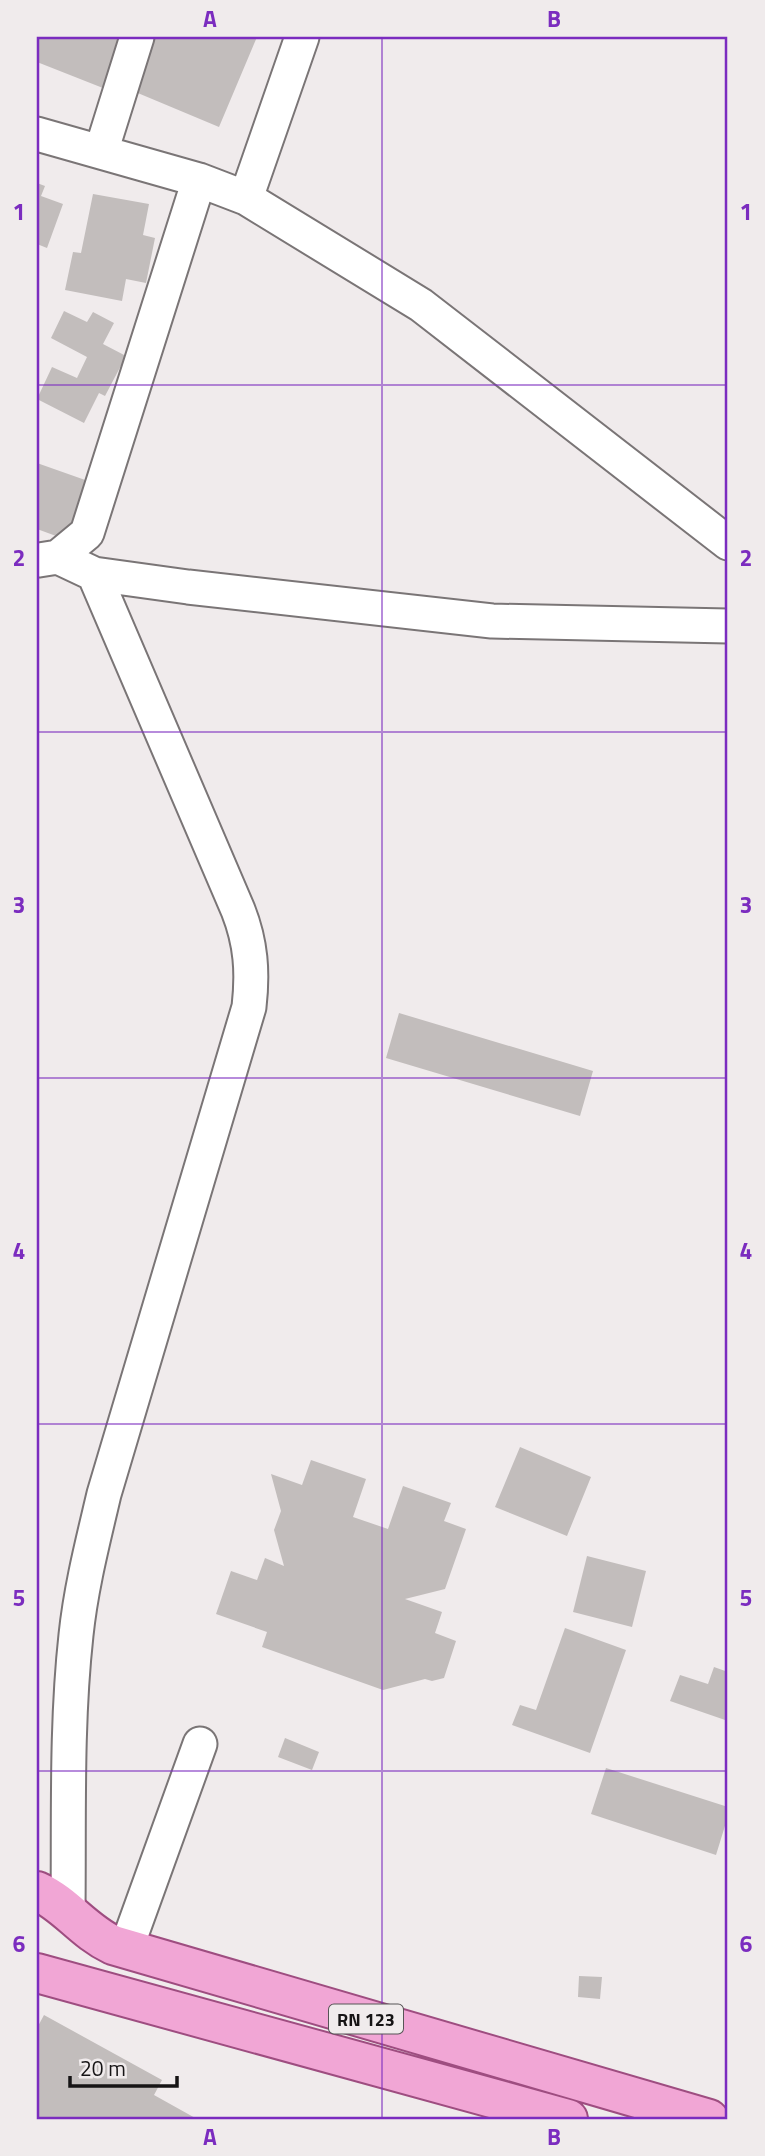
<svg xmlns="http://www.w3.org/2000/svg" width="765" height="2156" font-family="'Titillium Web',sans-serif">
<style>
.building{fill:#c2bdbc}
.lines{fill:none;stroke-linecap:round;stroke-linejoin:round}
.street-casing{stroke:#7a7576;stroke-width:37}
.primary-casing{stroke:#9e4d80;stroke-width:42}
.street{stroke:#fff;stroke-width:33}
.primary{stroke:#f1a6d5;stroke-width:38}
.grid{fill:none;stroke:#7b2cbf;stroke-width:2;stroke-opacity:0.55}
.labels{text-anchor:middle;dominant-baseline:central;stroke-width:6;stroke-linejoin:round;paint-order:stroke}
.shield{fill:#f0ebec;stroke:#575456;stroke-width:2}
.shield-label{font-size:18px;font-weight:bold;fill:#161415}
.neatline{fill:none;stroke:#7b2cbf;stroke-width:2.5}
.grid-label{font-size:23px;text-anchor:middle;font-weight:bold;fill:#7b2cbf}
</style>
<rect width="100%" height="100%" fill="#f0ebec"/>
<path class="building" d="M37,37H128L108,90L37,62Z
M156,37H257L219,127L133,91Z
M37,183L45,186L41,196L63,204L47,248L37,244Z
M93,194L149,204L143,235L155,238L146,283L126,279L122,301L65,290L73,252L81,253Z
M64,311L87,322L93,312L114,323L103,344L126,356L105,396L99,393L84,423L37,399L52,367L77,378L87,357L51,338Z
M37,463L88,481L67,540L37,529Z
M399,1013L593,1071L580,1116L386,1058Z
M520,1447L591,1477L567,1536L495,1507Z
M311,1460L366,1479L353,1517L388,1529L403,1486L451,1503L444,1521L466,1529L445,1589L405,1599L442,1612L435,1633L456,1641L444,1678L432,1681L425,1679L383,1690L262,1647L267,1632L216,1614L231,1571L257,1580L265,1558L284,1566L274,1530L281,1511L271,1474L302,1485Z
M587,1556L646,1571L632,1627L573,1612Z
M565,1628L626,1650L590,1753L512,1725L520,1705L536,1710Z
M714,1667L728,1672V1721L670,1701L680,1675L708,1684Z
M285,1738L319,1752L312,1770L278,1757Z
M606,1768L728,1807V1816L716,1855L591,1814Z
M579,1976L602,1977L600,1999L578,1997Z
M44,2015L162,2080L154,2095L197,2119H37V2028Z"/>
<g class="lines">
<defs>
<path id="street" d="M37,134L199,180L246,198L421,305L728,543
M101,152L137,37
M246,198L302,37
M58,557L94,574L188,587L492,621L728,626
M39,560L58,557L87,533L199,180
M68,1911C69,1819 66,1726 76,1635C81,1587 93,1541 104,1494L249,1007C253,972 251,943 238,910L94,574
M126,1949L200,1744"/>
<path id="primary" d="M37,1891C66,1904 83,1931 113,1945L709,2119
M37,1973L568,2119"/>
</defs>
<use href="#street" class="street-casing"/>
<use href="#primary" class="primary-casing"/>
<use href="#street" class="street"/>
<use href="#primary" class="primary"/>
</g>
<path class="grid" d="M382,37V2119M37,385H728M37,732H728M37,1078H728M37,1424H728M37,1771H728"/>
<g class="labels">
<rect class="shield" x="329" y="2004.5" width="74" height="29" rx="5"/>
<g class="shield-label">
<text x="366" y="2019">RN 123</text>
</g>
</g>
<rect width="765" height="2156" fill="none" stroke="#f0ebec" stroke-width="77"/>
<path d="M70 2076v10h107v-10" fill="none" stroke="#161415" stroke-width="3.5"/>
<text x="80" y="2076" font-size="21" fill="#161415" stroke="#f0ebec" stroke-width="5" paint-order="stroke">20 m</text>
<rect x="38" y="38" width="688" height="2080" class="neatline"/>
<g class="grid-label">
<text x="210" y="27">A</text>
<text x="554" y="27">B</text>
<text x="19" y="220">1</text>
<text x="746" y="220">1</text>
<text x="19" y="566">2</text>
<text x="746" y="566">2</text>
<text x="19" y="913">3</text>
<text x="746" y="913">3</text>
<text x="19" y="1259">4</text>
<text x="746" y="1259">4</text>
<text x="19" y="1606">5</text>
<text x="746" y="1606">5</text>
<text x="19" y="1952">6</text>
<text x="746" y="1952">6</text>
<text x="210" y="2145">A</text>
<text x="554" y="2145">B</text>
</g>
</svg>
